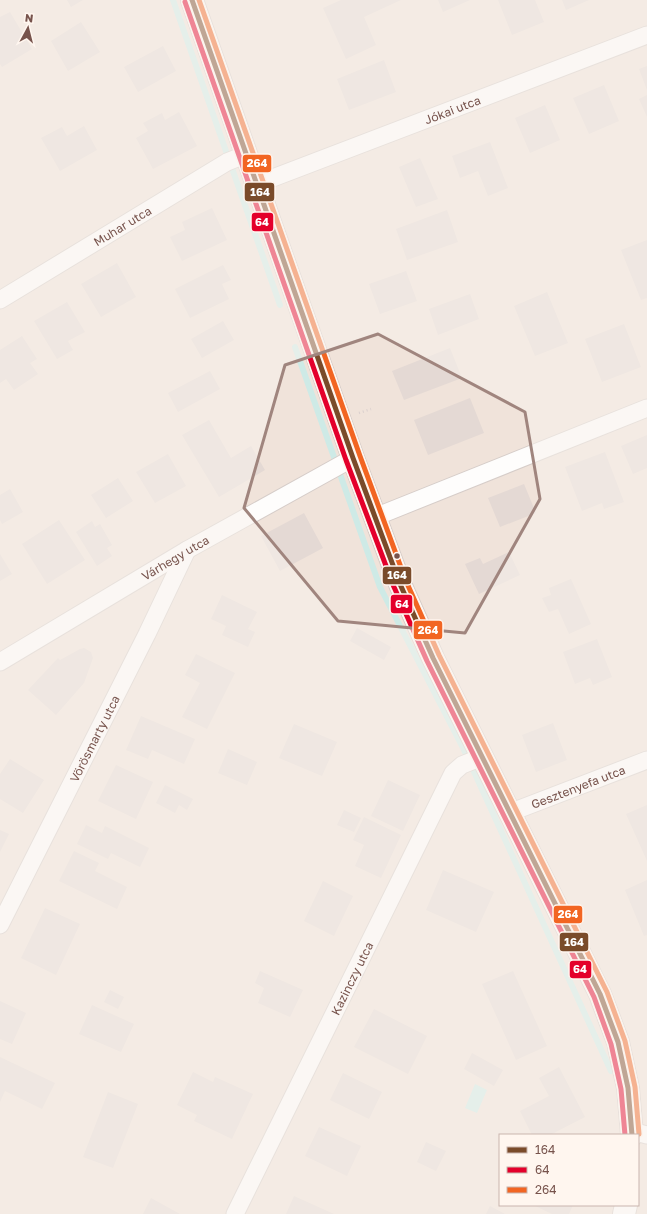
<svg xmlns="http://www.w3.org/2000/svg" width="647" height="1214" font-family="'Golos Text',sans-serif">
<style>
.residential{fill:#f0e3da;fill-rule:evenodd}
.water{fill:#ceeae6}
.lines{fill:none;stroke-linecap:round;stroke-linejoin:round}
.stream{stroke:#ceeae6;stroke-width:6}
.building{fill:#e4d9d4}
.street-casing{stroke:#d6cdc9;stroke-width:19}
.secondary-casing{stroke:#d7cdc8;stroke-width:24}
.path{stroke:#dad0ce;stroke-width:2.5;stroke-dasharray:1 3;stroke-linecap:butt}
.street{stroke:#fefdfc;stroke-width:17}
.secondary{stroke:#fefdfc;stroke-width:22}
.bus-1-casing{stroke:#fff6ef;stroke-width:8}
.bus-2-casing{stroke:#fff6ef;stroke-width:8}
.bus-3-casing{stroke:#fff6ef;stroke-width:8}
.bus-1{stroke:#7a4b2a;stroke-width:5}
.bus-2{stroke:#e4002b;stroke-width:5}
.bus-3{stroke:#f26522;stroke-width:5}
.marked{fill:none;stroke:#a0857e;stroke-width:3;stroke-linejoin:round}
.bus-dot{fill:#77534c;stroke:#fff6ef;stroke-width:1.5}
.labels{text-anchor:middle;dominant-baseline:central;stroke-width:3;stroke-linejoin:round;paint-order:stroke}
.street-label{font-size:12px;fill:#77534c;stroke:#fff6ef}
.line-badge{stroke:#fff6ef;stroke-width:1.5}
.badge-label{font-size:11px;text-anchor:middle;font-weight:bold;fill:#fff}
</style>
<rect width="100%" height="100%" fill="#f7f2ec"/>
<path class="residential" d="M0,0H647V1214H0ZM500,1135H638V1205H500Z"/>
<path class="water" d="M475,1084L487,1090L477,1113L465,1108Z"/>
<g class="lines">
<path class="stream" d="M173,0L280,305
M295,347L380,587L464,750L611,1071"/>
</g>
<path class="building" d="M67,0H83L71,7Z
M341,0H401L364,17L376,45L346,59L323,8Z
M438,0H470L443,12Z
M498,0H535L544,22L512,35Z
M562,0H589L566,10Z
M10,12L32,49L2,67L0,64V17Z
M81,22L100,52L68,71L51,41Z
M163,46L176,71L138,92L124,67Z
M384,60L396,92L349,110L337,79Z
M647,66V90L639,69Z
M604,85L619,121L589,134L573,98Z
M647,95V117L639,99Z
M545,105L560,140L530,153L515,118Z
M179,112L197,146L153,169L136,138L148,131L143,123L162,113L165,120Z
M84,126L97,150L60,171L41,138L62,127L67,136Z
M490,142L508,188L488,196L478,171L460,178L452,156Z
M420,158L438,199L416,207L399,167Z
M212,208L227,240L182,261L170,237L185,230L182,222Z
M447,210L458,242L407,260L396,229Z
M647,240V298L641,300L621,250Z
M117,263L136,297L101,317L81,284Z
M223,265L231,280L222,284L229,299L190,318L175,289Z
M406,271L417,301L380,314L369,284Z
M547,292L568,343L535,356L514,306Z
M470,294L479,319L438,335L429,309Z
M67,302L85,332L68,341L73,350L57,359L34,321Z
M223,321L234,340L202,358L191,339Z
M624,324L641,367L602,382L585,339Z
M22,336L37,359L30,363L38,374L14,390L6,379L0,383V350Z
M450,348L462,378L404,400L392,371Z
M210,371L220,389L178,412L168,393Z
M470,398L484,433L428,455L414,420Z
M209,420L231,458L251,446L265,470L219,497L182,435Z
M647,435V468L633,474L621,446Z
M605,452L624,502L604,509L602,503L582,511L565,467Z
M168,454L186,486L155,503L136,472Z
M118,478L133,501L106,518L91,495Z
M524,484L536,513L500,527L488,498Z
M10,489L23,512L2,524L0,520V495Z
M304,513L323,548L280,571L261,536Z
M59,520L85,560L47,584L22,544Z
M92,521L95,527L100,524L112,545L107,548L112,556L97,566L76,532Z
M509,552L520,575L479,594L465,564L480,558L483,564Z
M0,554L12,574L0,581Z
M571,579L591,624L569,634L558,609L549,612L542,598L551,595L549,588Z
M222,595L257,612L248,629L255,632L248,647L222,635L226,626L211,619Z
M357,628L391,647L384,660L350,641Z
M597,639L612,677L593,685L590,678L575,684L563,652Z
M84,648L91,652L93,658L84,683L56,715L28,690L58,658L60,660L80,649Z
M196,654L235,673L207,729L182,717L200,683L185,675Z
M141,716L195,739L184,764L152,750L148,759L126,750Z
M553,723L567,760L536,772L522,735Z
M294,724L337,742L322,776L279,758Z
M228,749L257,762L247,785L218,773Z
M10,759L44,780L23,813L0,799V774Z
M116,765L153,782L136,819L98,801Z
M388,780L420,795L403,831L371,816Z
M165,785L193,799L187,810L179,805L175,813L156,803Z
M647,805V861L626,814Z
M344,810L361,818L354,832L337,825Z
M364,817L401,835L381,878L355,866L364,845L353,840Z
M86,825L102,833L105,826L149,848L140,867L111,853L108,859L77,844Z
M0,830L9,834L0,852Z
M74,851L99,863L95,871L127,887L117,909L59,881Z
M443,870L494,892L476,932L426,910Z
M647,880V935L644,936L625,890Z
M323,881L353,896L334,936L304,921Z
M45,908L80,924L56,975L21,958Z
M260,971L303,990L290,1017L258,1003L264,988L255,983Z
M513,971L547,1046L516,1060L482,984Z
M110,990L124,997L118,1009L104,1002Z
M0,1001L26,1013L12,1044L0,1039Z
M92,1005L134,1024L121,1052L79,1034Z
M374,1009L427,1036L408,1074L354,1047Z
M472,1053L503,1070L494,1086L464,1069Z
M0,1057L55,1083L42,1109L5,1091L0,1102Z
M559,1067L585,1117L550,1135H532L520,1111L549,1096L539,1078Z
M193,1072L213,1082L215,1077L253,1094L232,1139L194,1121L197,1115L177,1105Z
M343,1073L382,1092L369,1119L330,1100Z
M108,1092L138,1104L113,1168L83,1157Z
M319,1127L361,1146L347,1176L305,1156Z
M426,1142L446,1151L436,1171L417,1162Z
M294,1196L334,1214H286Z
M151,1198L180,1214H143Z
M533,1205H573L569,1214H552Z
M490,1206L505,1214H486Z"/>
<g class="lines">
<defs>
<g id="street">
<path id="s1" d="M257,184L647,35"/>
<path id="s2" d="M0,300L227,162L247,154"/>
<path d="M375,517L647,408"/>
<path id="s3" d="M0,662L187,550L353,458"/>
<path id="s4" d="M509,813L647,760"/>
<path id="s5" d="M0,925L147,634L187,550"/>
<path d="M632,1131L647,1135"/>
<path id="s6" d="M235,1214L453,773L462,765L482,757"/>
</g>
<path id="secondary" d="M192,0L353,458L400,584L433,658L600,994L618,1042L628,1088L632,1135
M624,1214L626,1205"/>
</defs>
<use href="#street" class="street-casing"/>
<use href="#secondary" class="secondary-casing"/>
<path class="path" d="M359,413L371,409"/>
<use href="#street" class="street"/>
<use href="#secondary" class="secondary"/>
<defs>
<path id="bus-1" d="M192,0L353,458L400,584L433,658L600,994L618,1042L628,1088L632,1135"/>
<path id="bus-2" d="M185,2L346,460L394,587L427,661L594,997L611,1044L621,1089L625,1135"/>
<path id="bus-3" d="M199,0L360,456L406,581L439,655L607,992L625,1041L635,1087L639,1134"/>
</defs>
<use href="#bus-1" class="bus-1-casing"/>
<use href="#bus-2" class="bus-2-casing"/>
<use href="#bus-3" class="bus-3-casing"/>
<use href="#bus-1" class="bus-1"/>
<use href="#bus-2" class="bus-2"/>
<use href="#bus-3" class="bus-3"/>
</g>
<path d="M0 0H647V1214H0ZM378,334L525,412L540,499L465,633L338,621L244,508L285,365Z" fill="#f7f2ec" fill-opacity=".55" fill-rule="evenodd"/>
<path class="marked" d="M378,334L525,412L540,499L465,633L338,621L244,508L285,365Z"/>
<circle class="bus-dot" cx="397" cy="556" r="3.5"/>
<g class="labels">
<g class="street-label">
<text stroke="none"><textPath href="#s1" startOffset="209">Jókai utca</textPath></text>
<text stroke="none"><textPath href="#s2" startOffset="143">Muhar utca</textPath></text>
<text stroke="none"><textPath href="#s3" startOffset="204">Várhegy utca</textPath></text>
<text stroke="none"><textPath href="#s5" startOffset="209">Vörösmarty utca</textPath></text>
<text stroke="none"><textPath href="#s4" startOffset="74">Gesztenyefa utca</textPath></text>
<text stroke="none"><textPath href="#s6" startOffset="263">Kazinczy utca</textPath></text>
</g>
</g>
<g class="line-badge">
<rect x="242" y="154" width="30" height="19" rx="4" fill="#f26522"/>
<rect x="244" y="182" width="31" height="20" rx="4" fill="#7a4b2a"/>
<rect x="251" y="212" width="23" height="20" rx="4" fill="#e4002b"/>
<rect x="382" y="566" width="30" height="19" rx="4" fill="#7a4b2a"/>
<rect x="390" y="594" width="23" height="20" rx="4" fill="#e4002b"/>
<rect x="413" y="620" width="30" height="20" rx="4" fill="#f26522"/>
<rect x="553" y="905" width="30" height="19" rx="4" fill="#f26522"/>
<rect x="559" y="932" width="30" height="20" rx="4" fill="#7a4b2a"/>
<rect x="569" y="960" width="23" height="19" rx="4" fill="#e4002b"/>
</g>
<g class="badge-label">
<text x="257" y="167">264</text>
<text x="260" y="196">164</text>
<text x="262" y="226">64</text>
<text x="397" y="579">164</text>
<text x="402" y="608">64</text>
<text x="428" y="634">264</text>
<text x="568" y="918">264</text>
<text x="574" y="946">164</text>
<text x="580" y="973">64</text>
</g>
<rect x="499" y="1134" width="140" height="72" fill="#fff6ef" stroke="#c9b5ae"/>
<rect x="507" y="1147" width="20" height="6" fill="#7a4b2a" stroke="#c9b5ae"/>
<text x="535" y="1154" font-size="12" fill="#77534c">164</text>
<rect x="507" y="1167" width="20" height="6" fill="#e4002b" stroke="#c9b5ae"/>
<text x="535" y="1174" font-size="12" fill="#77534c">64</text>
<rect x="507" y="1187" width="20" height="6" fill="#f26522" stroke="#c9b5ae"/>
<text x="535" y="1194" font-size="12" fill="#77534c">264</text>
<g transform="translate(28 28) rotate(7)" stroke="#fff6ef" stroke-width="3" paint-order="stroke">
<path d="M0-3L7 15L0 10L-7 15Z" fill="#77534c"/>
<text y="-6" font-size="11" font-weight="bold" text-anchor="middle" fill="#77534c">N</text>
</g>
</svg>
